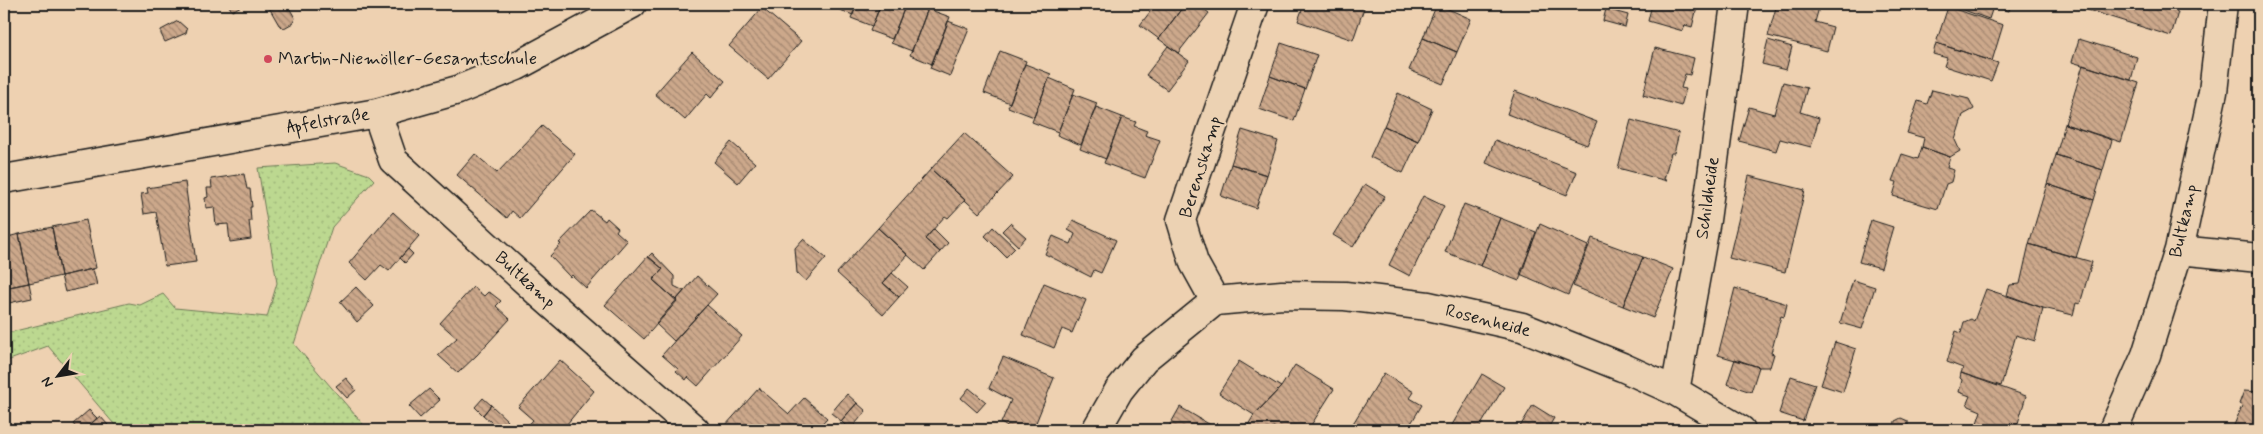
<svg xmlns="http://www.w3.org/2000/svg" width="2263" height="434" font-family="Mynerve,sans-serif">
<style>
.park{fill:url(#park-dots);stroke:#6c7a56}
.building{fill:url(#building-back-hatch);stroke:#1c1c1c}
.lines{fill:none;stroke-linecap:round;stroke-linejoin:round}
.minor-casing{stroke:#1c1c1c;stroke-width:31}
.minor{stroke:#ecd2b3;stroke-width:28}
.poi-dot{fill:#d1495b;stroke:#ecd2b3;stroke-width:2}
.labels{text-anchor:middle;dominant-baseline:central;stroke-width:4.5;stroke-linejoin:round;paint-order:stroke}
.poi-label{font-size:18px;fill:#1c1c1c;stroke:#ecd2b3;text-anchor:start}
.street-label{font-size:18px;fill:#1c1c1c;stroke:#ecd2b3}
</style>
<defs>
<pattern id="park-dots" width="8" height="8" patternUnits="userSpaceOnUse" patternTransform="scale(1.25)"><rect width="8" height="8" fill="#bcd890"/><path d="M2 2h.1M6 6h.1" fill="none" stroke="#a1b97c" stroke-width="1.8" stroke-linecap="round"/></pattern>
<pattern id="building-back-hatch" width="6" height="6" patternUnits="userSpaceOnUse" patternTransform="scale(1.25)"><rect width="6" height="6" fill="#cca88b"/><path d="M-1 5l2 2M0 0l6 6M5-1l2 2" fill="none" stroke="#a58871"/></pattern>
</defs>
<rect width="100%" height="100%" fill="#eed1b1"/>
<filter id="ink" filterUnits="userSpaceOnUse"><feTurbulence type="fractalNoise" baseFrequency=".02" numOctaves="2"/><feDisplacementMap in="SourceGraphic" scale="10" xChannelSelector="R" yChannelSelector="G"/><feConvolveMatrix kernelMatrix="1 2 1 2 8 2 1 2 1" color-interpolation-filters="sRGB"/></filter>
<g filter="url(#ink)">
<path class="park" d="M335,163L369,175L374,180L332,227L294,344L368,430H119L48,346L4,362V335L7,333L129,303L140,305L163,294L175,308L267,317L277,283L258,168Z"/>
<path class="building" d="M228,4H245L232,11Z
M267,4H287L295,18L293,23L284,28L279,25Z
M831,4H857L853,15L830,6Z
M857,4H881L872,26L851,18Z
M881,4H906L892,39L870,31Z
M906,4L929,5L912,51L891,43Z
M1156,4H1185L1159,39L1140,25Z
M1185,4H1197L1209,13L1178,53L1159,39Z
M1304,4H1352L1364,8L1353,40L1298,21Z
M1437,4L1471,19L1457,52L1423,38Z
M1652,4H1698L1692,27L1685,25L1683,31L1648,21Z
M1777,4H1820L1815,22L1833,27L1827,51L1768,36Z
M1947,4H2011L2009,11L1999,8L1997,5L1993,7L1989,19Z
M2089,4H2152L2178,12L2171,36L2088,10Z
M1948,7L2003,25L1992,61L1936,43Z
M762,8L801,41L768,79L729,46Z
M928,9L950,17L932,64L910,55Z
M1606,9L1628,15L1625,27L1603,21Z
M178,21L187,29L186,33L165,42L161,34V30Z
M948,21L969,29L950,76L930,68Z
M1423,38L1457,52L1443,84L1409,70Z
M2079,39L2137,57L2131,80L2072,62Z
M1768,40L1792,47L1786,70L1762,64Z
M1281,43L1317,55L1305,89L1270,76Z
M1936,43L1998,63L1991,81L1944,66L1947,58L1933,54Z
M1168,46L1189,61L1167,90L1146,75Z
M1655,48L1694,58L1690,75L1685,74L1681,88L1686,89L1681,106L1643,95Z
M1000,51L1026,61L1010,103L984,93Z
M692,52L725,81L711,98L707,94L685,120L655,94Z
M1025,64L1051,74L1034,117L1008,107Z
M2083,65L2139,83L2121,142L2065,124Z
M1270,76L1305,89L1294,121L1259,109Z
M1049,78L1075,89L1058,132L1032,122Z
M1783,82L1807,88L1800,112L1819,118L1811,147L1780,139L1776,151L1739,141L1749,107L1774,114Z
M1932,90L1969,99L1974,109L1963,115L1955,140L1960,151L1950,157L1922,147L1924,138L1907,133L1918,101L1927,104Z
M1515,91L1597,122L1587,145L1507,114Z
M1398,93L1432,109L1418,141L1384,126Z
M1073,94L1097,103L1081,145L1057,135Z
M1096,107L1122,117L1106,159L1080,149Z
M1122,117L1136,122L1134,126L1147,131L1145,135L1160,140L1145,178L1104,163Z
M1631,120L1679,133L1674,153H1671L1664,179L1667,181L1618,168Z
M2065,124L2112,140L2103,170L2056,155Z
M542,126L575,154L520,218L512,211L507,218L457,175L475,154L497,173Z
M1384,126L1418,141L1403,173L1370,157Z
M1242,130L1278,141L1267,175L1231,164Z
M964,133L1013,177L979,213L931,169Z
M1495,140L1577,172L1567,195L1486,163Z
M731,142L755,163L738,183L714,162Z
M1922,147L1950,157L1947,168L1954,170L1951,182L1946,184L1938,209L1893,196L1897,182L1892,181L1902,154L1918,159Z
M2056,155L2103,170L2094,200L2047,184Z
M2258,157H2259V179L2256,178Z
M1231,164L1267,175L1256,208L1221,196Z
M931,169L965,200L948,218L945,216L925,239L940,252L924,270L878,228Z
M244,174L247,189H250L252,207H250L251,221H249L251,239L230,242L228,224L216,225L214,207L206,208L205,198L208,197L207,188H212L211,179Z
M1749,176L1805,190L1785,272L1729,258Z
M2256,178L2259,179V202H2254Z
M185,182L196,262L165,266L156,212L144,214L141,194L148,193L147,188Z
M1365,184L1385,196L1353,247L1333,235Z
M2047,184L2094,200L2076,258L2029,244Z
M1423,196L1444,206L1410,276L1389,265Z
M1464,204L1500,218L1481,266L1445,252Z
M591,210L605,221L607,218L618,228L616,231L627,241L586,288L572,275L570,277L550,256L561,244L559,243Z
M393,212L419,236L389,271L381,265L367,280L349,263Z
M1500,218L1536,232L1519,281L1481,266Z
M86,220L96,268L61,276L52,227Z
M1073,220L1116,240L1101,273L1094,270L1091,277L1045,254L1053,236L1071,244L1075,234L1068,230Z
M1871,220L1893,227L1881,268L1859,262Z
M1010,223L1026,237L1018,246L1002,231Z
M1540,224L1588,246L1568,295L1520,274Z
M52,227L61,276L29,283L19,234Z
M993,227L1015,248L1006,257L985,236Z
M878,228L908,255L883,283L899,297L883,315L837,273Z
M934,229L948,243L940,252L925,239Z
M19,234L29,283L4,288V238Z
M1592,238L1643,257L1623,306L1573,286Z
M803,239L826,258L806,281L797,273L795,248Z
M2029,244L2092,262L2080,304L2076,303L2073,315L2043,308L2007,295L2010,285L2020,284Z
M408,249L413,254L405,263L400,258Z
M652,253L674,276V286L684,291L676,300L653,280L663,269L648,257Z
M648,256L663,269L653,280L677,301L644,339L605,305Z
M1643,257L1673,269L1653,318L1623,306Z
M93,269L97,285L65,292L61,276Z
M892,273L908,287L899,297L883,283Z
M697,276L717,294L674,341L656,324Z
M1853,280L1875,287L1862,329L1840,323Z
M29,283L32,298L4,304V288Z
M1044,283L1086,300L1072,333L1062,329L1054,348L1023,335Z
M356,287L374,306L357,322L340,302Z
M473,287L484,296L488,292L492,294L501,301L496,306L510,319L477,355L458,373L438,355L457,338L440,323Z
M1735,288L1787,304L1784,317L1781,316L1771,353L1774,354L1770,367H1759L1718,355Z
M1986,289L2043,308L2035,341L2016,335L2001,386L1961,373L1963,368L1947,362L1956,331L1961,333L1964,322L1971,319L1974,321Z
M707,305L742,336L698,386L688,377L686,380L676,371L678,369L662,355Z
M1835,342L1856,349L1843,392L1821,385Z
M1003,357L1054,378L1033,430H1012L1001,423L1011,400L989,388Z
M1735,359L1759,367L1751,392L1727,384Z
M560,360L594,391L562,430H524L533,420L518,407Z
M1239,361L1281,387L1254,415L1219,393Z
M1295,365L1334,389L1308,430H1278L1273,427L1271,430H1245L1254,415L1281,387Z
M1384,373L1414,392L1410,398L1422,405L1407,430H1349Z
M1961,373L2026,396L2016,430H1968L1971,425L1976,426L1981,411L1969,406L1967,403L1970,396L1959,392L1962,380L1960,378Z
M1482,374L1504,387L1478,430H1449Z
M1791,376L1815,384L1803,421L1779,413Z
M346,378L356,390L347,398L336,386Z
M759,388L789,414L804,398L827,418L816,430H806L798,423L792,430H729L725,426Z
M969,388L986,402L977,412L961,398Z
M429,389L440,400L420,418L409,406Z
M2244,391L2259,392V430H2232L2242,406L2239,404Z
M847,394L857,403L841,421L831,413Z
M483,398L491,405L483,415L475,407Z
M857,403L866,411L850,430L841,421Z
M491,405L508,421L500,430L483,415Z
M1533,405L1554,418L1547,430H1518Z
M1180,407L1219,430H1167Z
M89,410L97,418L84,430H78L73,424Z
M100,416L108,425L103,430H84Z
M1901,418L1908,421V426L1914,430H1894L1895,421Z"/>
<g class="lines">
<defs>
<path id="minor" d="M377,113L393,160L540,294L695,430
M4,179L377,113L458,90L517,66L632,4
M2179,250L2259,258
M1215,301L1282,295L1345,296L1428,306L1522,327L1622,367L1675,391L1741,430
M1675,391L1706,220L1735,4
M1096,430L1119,390L1144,359L1215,301L1194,263L1181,220L1255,4
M2113,430L2146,355L2179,250L2213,92L2223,4"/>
</defs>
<use href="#minor" class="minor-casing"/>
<use href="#minor" class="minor"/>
</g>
</g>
<circle class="poi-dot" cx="268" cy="59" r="5"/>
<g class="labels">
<g class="poi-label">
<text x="278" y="59">Martin-Niemöller-Gesamtschule</text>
</g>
<g class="street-label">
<text transform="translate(328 121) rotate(-9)">Apfelstraße</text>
<text transform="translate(1201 167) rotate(-73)">Berenskamp</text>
<text transform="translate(1708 198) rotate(-82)">Schildheide</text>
<text transform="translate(2184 221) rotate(-77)">Bultkamp</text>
<text transform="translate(525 280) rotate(42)">Bultkamp</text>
<text transform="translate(1488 321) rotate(14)">Rosenheide</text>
</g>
</g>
<rect width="2263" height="434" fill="none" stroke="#ecd2b3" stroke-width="20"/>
<rect x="10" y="10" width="2243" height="414" fill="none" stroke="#1c1c1c" stroke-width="2" filter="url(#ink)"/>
<g transform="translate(58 376) rotate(239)" stroke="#ecd2b3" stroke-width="4" paint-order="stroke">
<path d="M0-4L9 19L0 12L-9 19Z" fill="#1c1c1c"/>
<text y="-8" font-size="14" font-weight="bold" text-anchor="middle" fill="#1c1c1c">N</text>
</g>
</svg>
